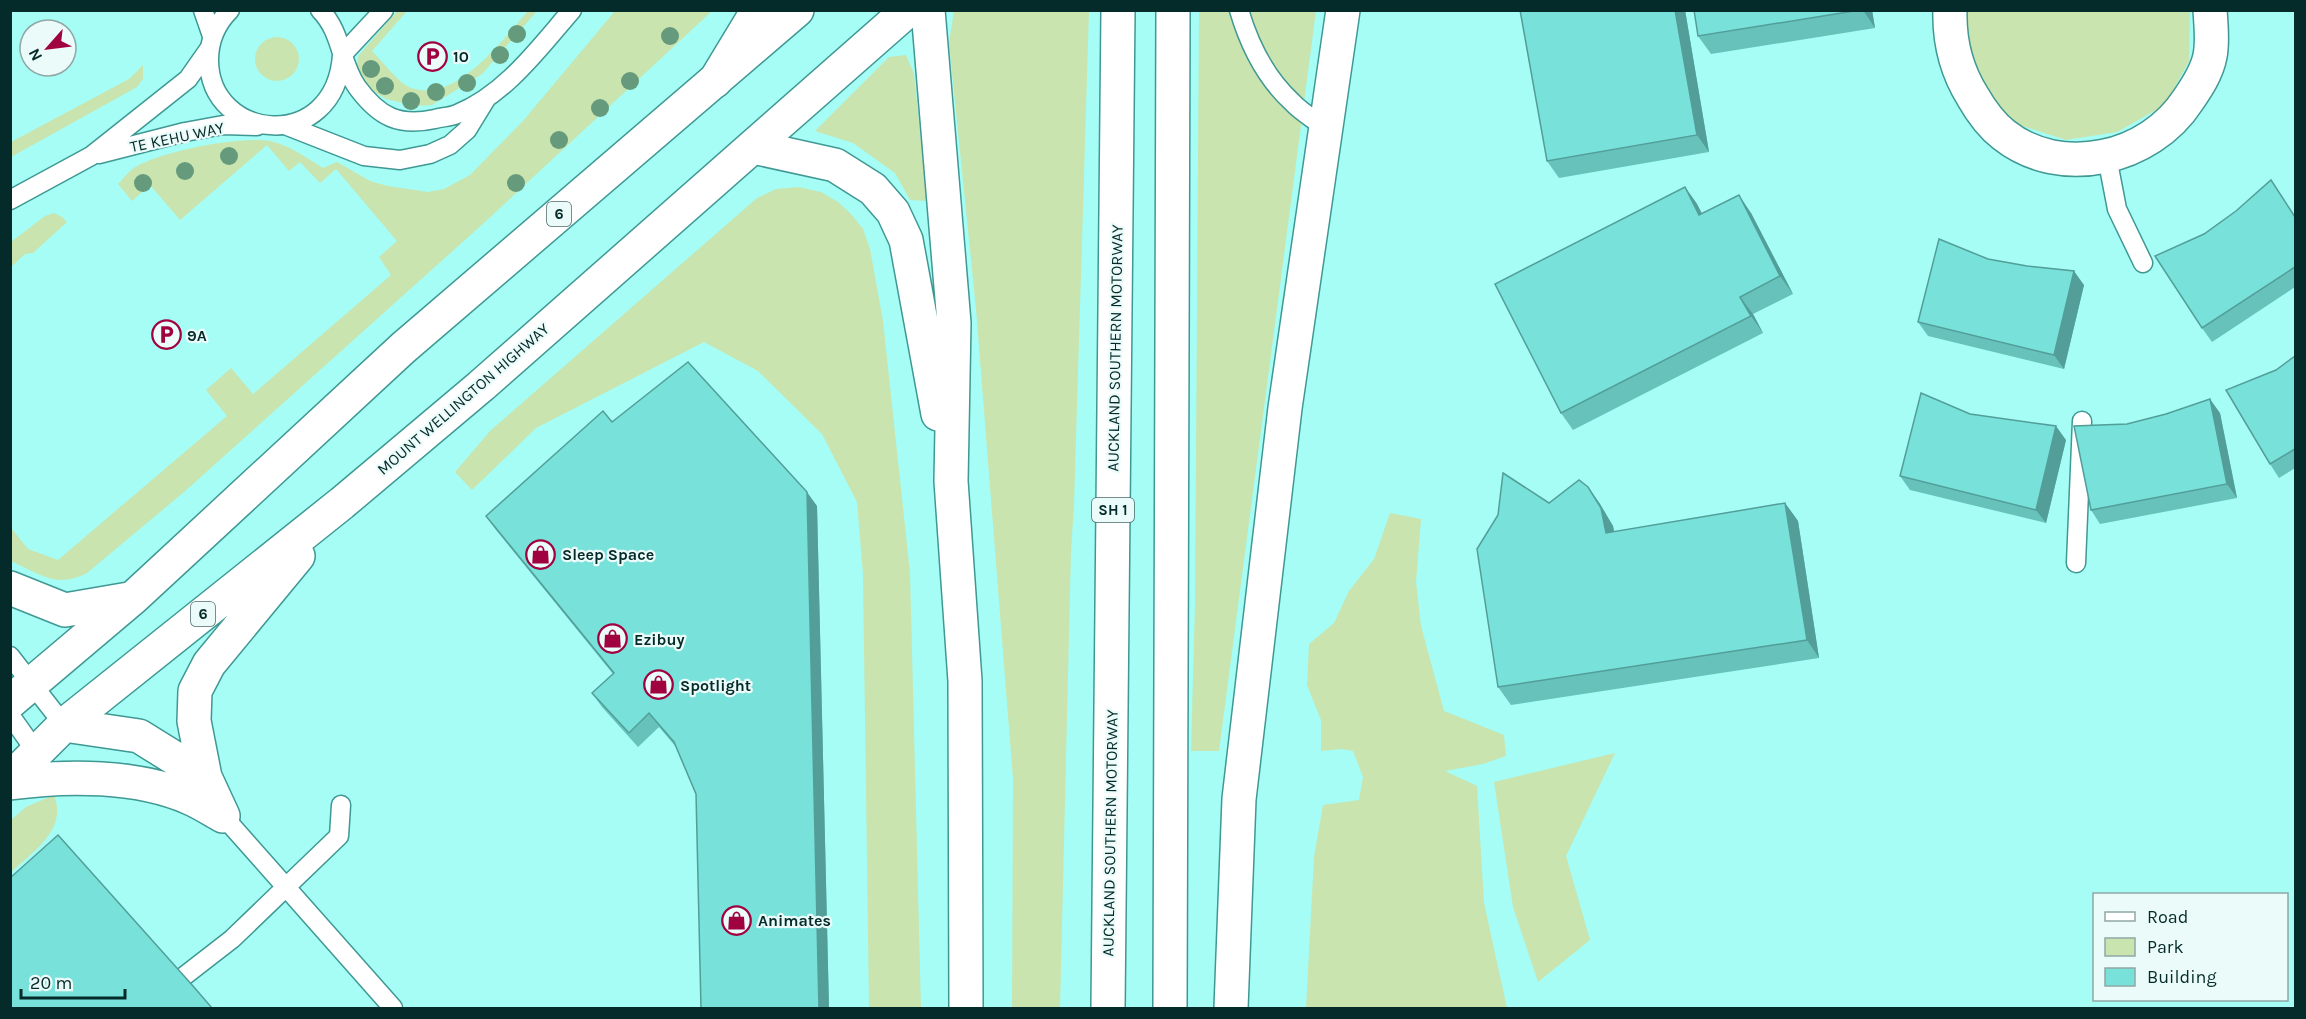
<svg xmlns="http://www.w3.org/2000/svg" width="2306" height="1019" font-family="Karla,sans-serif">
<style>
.green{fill:#c9e4ae}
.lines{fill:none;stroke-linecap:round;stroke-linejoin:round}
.service-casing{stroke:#3f9893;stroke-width:21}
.minor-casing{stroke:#3f9893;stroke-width:36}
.primary-casing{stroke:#3f9893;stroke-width:36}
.motorway-casing{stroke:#3f9893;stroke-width:36}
.service{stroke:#fff;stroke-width:18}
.minor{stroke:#fff;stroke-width:33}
.primary{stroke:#fff;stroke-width:33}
.motorway{stroke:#fff;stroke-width:33}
.tree{fill:#669a7c}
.wall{fill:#66c2bb}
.shaded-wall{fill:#539e99}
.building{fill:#77e1da;stroke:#539e99;stroke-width:1.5}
.labels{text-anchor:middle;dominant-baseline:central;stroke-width:4.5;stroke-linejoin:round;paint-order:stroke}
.shield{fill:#ebfbfa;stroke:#496968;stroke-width:1.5}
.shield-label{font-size:15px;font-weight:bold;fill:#042b29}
.poi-label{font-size:16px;font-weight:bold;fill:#042b29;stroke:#ebfbfa;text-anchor:start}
.street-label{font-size:16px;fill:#042b29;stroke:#ebfbfa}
</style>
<rect width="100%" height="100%" fill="#a5fdf6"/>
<path class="green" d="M954,10L1089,11L1074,504L1071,551L1060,1008H1012L1013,779L976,309L949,43Z
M397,11H407L372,51C381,60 399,83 409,87C455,106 502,40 528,11H537L482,74L432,105L415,106L386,99L373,91L370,92C362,79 353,70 359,55Z
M615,11H712L485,222L184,492L87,573C56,589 40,574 11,561V528L28,549L58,560L227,416L206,390L231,368L253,394L391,275L379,257L397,241L336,169L320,183L300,162L289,171L267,145L180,220L150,185L132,201L118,184C123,179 128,172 134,168C158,152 246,134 274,142C292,147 307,158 323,168L337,162L370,181L388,186L428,192L444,189L470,175L523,121Z
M1199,11H1316L1219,751H1191L1195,604Z
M1967,11H2190L2189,61L2165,105L2117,132L2066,140L2010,122L1973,65L1962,33Z
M255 59a22 22 0 1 1 44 0a22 22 0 1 1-44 0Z
M906,55L914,74L927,201L910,200L895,173L853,143L815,131L889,57Z
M143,65V79L137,87L11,157V142L129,79Z
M798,187L821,192L838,202L851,214L863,229L870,249L883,321L910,573L921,1008H869L863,574L857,502L822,434L758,371L704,342L536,428L472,490L455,472L491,430L757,198L776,189Z
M54,213L62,217L67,222L33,253L25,254L11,267V242L45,216Z
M1390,513L1421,519L1416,582L1421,626L1444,711L1504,735L1506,756L1483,764L1445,771L1477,786L1484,903L1507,1008H1306L1314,857L1323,805L1359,800L1363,777L1353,751L1341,749L1321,751V720L1307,685L1309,644L1334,623L1349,591L1374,559Z
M1615,753L1566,856L1590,940L1538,982L1513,907L1494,782Z
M54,795C68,829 33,852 11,872V820L26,807Z"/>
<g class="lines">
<defs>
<path id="service" d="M203,10L212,36
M230,10C216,24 209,41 209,60C209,141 335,155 342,55
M320,10C342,32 340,63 357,87C379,117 399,127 435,119C442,117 451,117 457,114C505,95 539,48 572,10
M1239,10C1249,44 1266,78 1292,102C1301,112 1314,119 1325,128
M342,55L384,10
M285,125L364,156L400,160L430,154L450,145L467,130L486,99
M99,154L185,132L223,125L257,126
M2107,157L2117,209L2143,263
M10,200L91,156L188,79L209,49
M2076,563L2082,421
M10,656L64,725
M10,715L37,753
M223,816L393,1008
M183,977L232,939L339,836L341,805"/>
<path id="minor" d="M1950,10C1949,42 1956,70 1973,97C1981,111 1991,125 2004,135C2061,180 2150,159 2188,100C2197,87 2207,72 2210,56C2213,41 2211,26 2210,10"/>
<path id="primary" d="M10,588L65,610L129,599
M10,702L133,598L403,348L797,10
M64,725L139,736L205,777
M10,779L64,725L342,503L481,386L908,10
M10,783C67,775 137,775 190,798C202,803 212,810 223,816
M223,816L205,777L194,721L195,691L209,664L298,556"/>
<path id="motorway" d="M928,10L954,323L951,481L965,681L966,1008
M715,81L758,10
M753,147L835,165L873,189L893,212L906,240L938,414
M1108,1008L1118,10
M1170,1008L1173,10
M1231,1008L1239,799L1285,408L1343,10"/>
</defs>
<use href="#service" class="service-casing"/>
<use href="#minor" class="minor-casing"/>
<use href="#primary" class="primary-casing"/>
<use href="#motorway" class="motorway-casing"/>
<use href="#service" class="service"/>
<use href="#minor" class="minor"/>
<use href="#primary" class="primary"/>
<use href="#motorway" class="motorway"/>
</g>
<g class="tree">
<circle cx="517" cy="34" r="9"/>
<circle cx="670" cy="36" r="9"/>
<circle cx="500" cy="55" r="9"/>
<circle cx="371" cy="69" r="9"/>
<circle cx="630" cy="81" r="9"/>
<circle cx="467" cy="83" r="9"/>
<circle cx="385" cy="86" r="9"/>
<circle cx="436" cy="92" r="9"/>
<circle cx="411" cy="101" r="9"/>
<circle cx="600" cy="108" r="9"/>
<circle cx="559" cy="140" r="9"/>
<circle cx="229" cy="156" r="9"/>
<circle cx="185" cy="171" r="9"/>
<circle cx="143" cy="183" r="9"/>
<circle cx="516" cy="183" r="9"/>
</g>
<path class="wall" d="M1520,10H1685L1709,152L1559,178L1547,161Z
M1694,10H1872L1875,28L1711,54L1698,36Z
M1685,187L1697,204L1702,214L1751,213L1793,294L1753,314L1763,333L1573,430L1561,413Z
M2295,216V287L2212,342L2202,328Z
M1988,259L2084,285L2064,369L1928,336L1918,322Z
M2295,356V468L2279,478L2270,464L2276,370Z
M2220,413L2237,498L2100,524L2091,510L2127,424Z
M1970,414L2066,440L2046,523L1910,490L1900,476Z
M612,422L817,506L829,1008H701L696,794L676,747L659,727L638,747L602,707L592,693L613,674L496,530L486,516Z
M1588,487L1600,504L1613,526L1614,532L1785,503L1798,521L1819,658L1511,705L1498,687Z"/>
<path class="shaded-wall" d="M1675,10H1685L1709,152L1697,135Z
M1863,10H1872L1875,28Z
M1685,187L1697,204L1712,233L1699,215Z
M1739,195L1751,213L1793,294L1780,276Z
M2074,271L2084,285L2064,369L2054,355Z
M1740,297L1753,314L1763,333L1751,316Z
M2210,399L2220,413L2237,498L2227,484Z
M2056,426L2066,440L2046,523L2036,510Z
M1588,487L1600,504L1613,526L1618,551L1606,533Z
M807,492L817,506L829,1008H819Z
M1785,503L1798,521L1819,658L1807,640Z"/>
<path class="building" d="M1520,10H1675L1697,135L1547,161Z
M1694,10H1860L1698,36Z
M2271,180L2295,217V267L2202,328L2155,256L2204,234L2236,211Z
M1685,187L1699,215L1739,195L1780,276L1740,297L1751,316L1561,413L1495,284Z
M1939,239L1988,259L2027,266L2074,271L2054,355L1918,322Z
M2295,356V449L2270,464L2226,390L2276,370Z
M688,362L807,492L819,1008H701L696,794L674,742L649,713L629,733L592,693L614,673L486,516L603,411L612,422Z
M1921,393L1970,414L2056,426L2036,510L1900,476Z
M2210,399L2227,484L2091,510L2074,426L2127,424L2166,414Z
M1503,473L1549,503L1579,480L1588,487L1601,508L1606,533L1785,503L1807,640L1498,687L1477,549L1498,515Z
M58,835L193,986L212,1008H10V878Z"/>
<defs>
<symbol id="parking-ring" viewBox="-11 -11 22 22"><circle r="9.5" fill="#ebfbfa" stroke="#a00240" stroke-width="1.5"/><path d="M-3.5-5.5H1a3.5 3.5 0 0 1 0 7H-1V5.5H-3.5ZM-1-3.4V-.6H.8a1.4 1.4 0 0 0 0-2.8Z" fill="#a00240"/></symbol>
<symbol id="shop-ring" viewBox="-11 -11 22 22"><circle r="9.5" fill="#ebfbfa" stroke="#a00240" stroke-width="1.5"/><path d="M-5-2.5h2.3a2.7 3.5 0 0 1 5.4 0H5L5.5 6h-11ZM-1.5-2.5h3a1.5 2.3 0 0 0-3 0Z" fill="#a00240"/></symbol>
</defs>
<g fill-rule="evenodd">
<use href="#parking-ring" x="416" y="40" width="33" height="33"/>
<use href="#parking-ring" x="150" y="318" width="33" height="33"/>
<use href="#shop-ring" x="524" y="538" width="33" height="33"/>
<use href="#shop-ring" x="596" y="622" width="33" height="33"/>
<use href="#shop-ring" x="642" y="668" width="33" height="33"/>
<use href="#shop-ring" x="720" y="904" width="33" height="33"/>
</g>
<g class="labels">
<g class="shield">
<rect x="547" y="202" width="24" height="24" rx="4.5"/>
<rect x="1092" y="498" width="42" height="24" rx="4.5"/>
<rect x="191" y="602" width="24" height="24" rx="4.5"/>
</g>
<g class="shield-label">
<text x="559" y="214">6</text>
<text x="1113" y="510">SH 1</text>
<text x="203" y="614">6</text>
</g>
<g class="poi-label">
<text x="453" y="56">10</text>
<text x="187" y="335">9A</text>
<text x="562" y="554">Sleep Space</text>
<text x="634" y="639">Ezibuy</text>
<text x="680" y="685">Spotlight</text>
<text x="758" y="920">Animates</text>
</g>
<g class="street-label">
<text transform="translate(177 137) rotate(-12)">TE KEHU WAY</text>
<text transform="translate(1115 348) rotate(-89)">AUCKLAND SOUTHERN MOTORWAY</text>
<text transform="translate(463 399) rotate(-41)">MOUNT WELLINGTON HIGHWAY</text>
<text transform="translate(1110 833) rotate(-89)">AUCKLAND SOUTHERN MOTORWAY</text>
</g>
</g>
<rect width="2306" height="1019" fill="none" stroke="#042b29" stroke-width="24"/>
<rect x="2093" y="893" width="195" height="108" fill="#ebfbfa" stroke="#8fa8a6" stroke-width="1.5"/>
<rect x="2105" y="912" width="30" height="9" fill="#ffffff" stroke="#8fa8a6" stroke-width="1.5"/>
<text x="2147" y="923" font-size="18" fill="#042b29">Road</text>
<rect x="2105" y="938" width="30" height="18" fill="#c9e4ae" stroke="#8fa8a6" stroke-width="1.5"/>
<text x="2147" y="953" font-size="18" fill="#042b29">Park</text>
<rect x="2105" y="968" width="30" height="18" fill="#77e1da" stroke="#8fa8a6" stroke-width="1.5"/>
<text x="2147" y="983" font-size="18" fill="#042b29">Building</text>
<g transform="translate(48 48) rotate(242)"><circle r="28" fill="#ebfbfa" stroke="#8fa8a6" stroke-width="1.5"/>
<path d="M0-4.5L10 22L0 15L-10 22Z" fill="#a00240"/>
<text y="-9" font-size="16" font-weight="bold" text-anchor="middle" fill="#042b29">N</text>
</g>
<path d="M21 989v9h104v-9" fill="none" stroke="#042b29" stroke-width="3"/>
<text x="30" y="989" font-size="18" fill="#042b29" stroke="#ebfbfa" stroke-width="4.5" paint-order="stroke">20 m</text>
</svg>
